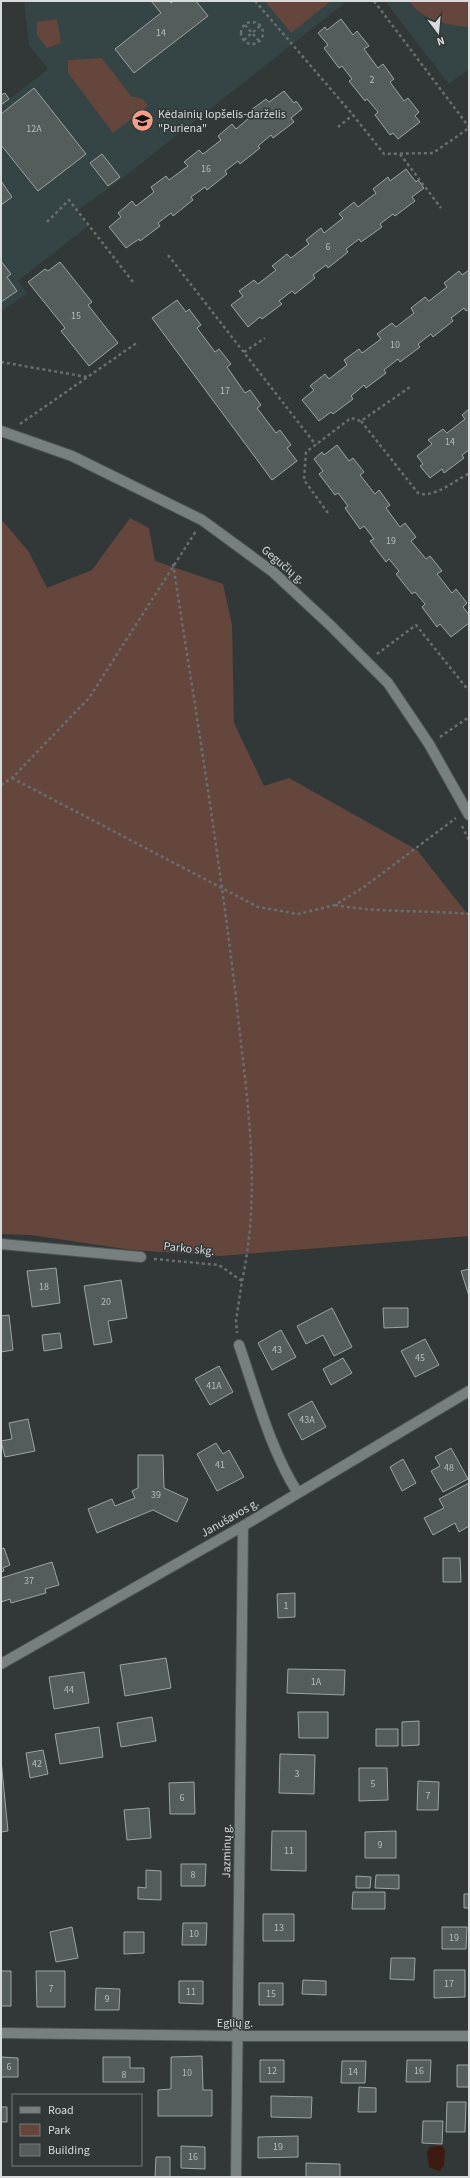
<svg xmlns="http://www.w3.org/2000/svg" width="470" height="2178" font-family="'Source Sans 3',sans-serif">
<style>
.built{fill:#354444}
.green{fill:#64463d}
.water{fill:#3d1b12}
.building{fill:#555c5c;stroke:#9ca4a4}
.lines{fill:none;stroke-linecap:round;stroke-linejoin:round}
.street-casing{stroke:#4e5454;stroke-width:12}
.path{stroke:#696e6e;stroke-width:2.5;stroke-dasharray:3 3;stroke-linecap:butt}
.street{stroke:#777f7f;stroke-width:10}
.labels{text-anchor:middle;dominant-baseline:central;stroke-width:3;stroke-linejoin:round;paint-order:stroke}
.number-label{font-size:10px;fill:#b6bbbb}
.poi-label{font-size:12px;fill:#d7dbdb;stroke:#323838;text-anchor:start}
.street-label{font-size:12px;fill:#d7dbdb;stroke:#323838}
</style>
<rect width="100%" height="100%" fill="#323838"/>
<path class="built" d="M24,1H347L129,173L77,211L88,226L18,281L27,293L1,312V106L48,69L29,45Z
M385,1H469V69L449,84Z"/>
<path class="green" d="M265,1H331L291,33Z
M409,1H469V27C446,25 424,21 409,1Z
M57,19L61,43L47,48L37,35V22Z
M102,58L131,96L143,99L148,106L113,133L68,73V60Z
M130,518L149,528L155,561L223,584L232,625L234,723L264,786L289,778L417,850L469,916V1236L220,1256L132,1250L31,1235L1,1234V519L29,552L47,588L92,570Z"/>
<path class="water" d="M437,2146H442L445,2150L444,2166L439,2171L429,2167L427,2152L430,2147Z"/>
<path class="building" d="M151,1H170L171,3L174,1H196L208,16L134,73L115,49L161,13Z
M341,19L353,35L357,31L369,46L364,49L378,68L383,64L394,79L390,82L404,101L408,98L419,112L415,116L420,122L398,139L393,133L390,135L375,115L378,112L367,99L365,101L349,81L352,79L342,66L339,68L324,48L328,45L318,33L325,27L327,30Z
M34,88L86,154L38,191L1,145V114Z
M284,91L294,103L296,101L302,109L291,118L294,122L273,138L271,135L258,146L260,148L240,164L238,161L225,171L227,174L207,190L205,187L191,197L193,200L173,216L171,213L158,223L160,226L140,241L139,239L126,248L109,227L121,217L118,213L132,201L136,206L154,192L151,187L166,176L169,180L188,166L184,162L199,150L203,154L221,140L218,136L232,124L236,129L254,114L251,110L266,99L269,102Z
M5,93L9,99L1,105V95Z
M102,154L120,177L108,186L90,163Z
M406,169L416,182L418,180L424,188L412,197L415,201L395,216L393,214L380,224L382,227L361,242L359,239L346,249L348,252L328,268L326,265L313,275L315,278L295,294L292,291L279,301L282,304L262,319L260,317L248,327L231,305L243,296L239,291L254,280L258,284L276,270L272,266L287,254L291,258L309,244L306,240L321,228L324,233L343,218L339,214L354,202L358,207L376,193L373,189L388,177L390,181Z
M1,181L12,197L1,205Z
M1,261L11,274L7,277L17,291L1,302Z
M60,262L92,302L88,305L118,343L89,366L61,331L65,328L28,282L45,269L48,271Z
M469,270V309L466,311L464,308L451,318L453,321L433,337L431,334L418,344L420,347L400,362L398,359L384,370L386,373L366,388L364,385L351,396L353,399L333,414L331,412L319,421L302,400L314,390L310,386L325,374L329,379L347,365L344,360L359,349L362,353L381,339L377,334L392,323L396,327L414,313L411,308L425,297L429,301L447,287L444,283L459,271L462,275Z
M177,300L186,312L189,309L201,325L197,328L215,352L219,349L231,364L227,367L245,393L250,390L261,405L257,408L276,433L280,430L291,445L287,448L297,461L272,480L152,318Z
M469,409V450L462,455L464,458L444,473L442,469L430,478L420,466L423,464L417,456L432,444L428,440L443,429L447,433L465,419L462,415Z
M337,445L349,461L353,458L364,472L360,475L375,494L379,490L390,505L386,508L400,527L405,523L416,537L411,541L426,559L430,556L442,571L437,574L452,593L456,589L467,603L463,607L469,615V623L451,637L440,624L437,627L422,607L425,604L415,592L412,594L396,574L399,571L389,559L386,562L370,541L374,539L364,526L360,529L345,508L348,506L338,493L335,495L319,474L323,471L314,459L322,452L324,455Z
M56,1268L60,1303L32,1307L27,1271Z
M469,1269V1296L461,1271Z
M121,1280L127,1318L108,1321L112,1342L94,1345L84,1286Z
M332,1308L352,1347L334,1356L323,1335L306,1344L297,1326Z
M383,1308H408V1327L384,1328Z
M9,1315L13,1350L1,1352V1316Z
M281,1330L296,1357L272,1370L258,1343Z
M60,1333L62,1348L44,1351L42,1335Z
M425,1339L439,1365L415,1377L401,1351Z
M343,1358L352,1373L331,1385L323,1369Z
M219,1366L233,1392L210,1405L195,1379Z
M312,1401L326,1427L302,1440L288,1414Z
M28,1419L35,1451L5,1457L1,1441L12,1439L9,1423Z
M216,1443L223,1454L229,1450L244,1477L217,1491L197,1454Z
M451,1448L468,1479L443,1492L431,1471L440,1466L435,1457Z
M138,1455H163L164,1488L188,1499L177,1522L153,1510L97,1533L88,1509L112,1499L115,1506L135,1498L132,1491L138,1488Z
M403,1459L416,1483L402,1491L390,1467Z
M469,1483V1526L459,1532L455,1523L433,1535L424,1518L444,1508L439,1499Z
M4,1548L10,1565L3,1568L4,1571L1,1572V1549Z
M443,1558H460L461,1582H443Z
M52,1562L59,1585L45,1589L46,1593L11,1603L10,1599L1,1602V1578Z
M295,1593V1617L278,1618L277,1594Z
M166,1658L171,1688L125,1696L120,1665Z
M288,1669L345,1670L344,1695L287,1693Z
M84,1672L89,1703L54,1709L49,1677Z
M298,1712H328V1738H299Z
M152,1717L156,1741L121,1747L117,1723Z
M419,1721V1745L402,1746V1722Z
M99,1727L103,1757L60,1764L55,1734Z
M376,1729H398V1746H376Z
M43,1750L48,1774L30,1778L26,1753Z
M280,1754L315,1755L314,1794L279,1793Z
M1,1760L8,1831L1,1832Z
M359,1768H387L388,1800L359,1801Z
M418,1781L439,1782L438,1810H417Z
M194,1782L195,1814H170L169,1783Z
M149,1808L151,1838L127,1840L124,1810Z
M272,1831H306V1871L271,1870Z
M396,1831V1858H365V1832Z
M181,1864H206L205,1886H181Z
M146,1870L161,1871V1900L138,1899V1887L146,1888Z
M376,1875H399V1889L375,1888Z
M356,1876L371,1877L370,1888H356Z
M353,1892H385V1909H352Z
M464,1894H469V1908H464Z
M263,1914H294V1941H263Z
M183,1923H207L206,1945H182Z
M72,1927L78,1958L56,1962L50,1932Z
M442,1927H467L466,1949H442Z
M124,1932H144V1953L124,1954Z
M391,1958H415L414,1980L390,1979Z
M434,1970H465V1997L434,1998Z
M1,1971H11V2006H1Z
M36,1971H65V2007H37Z
M303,1980L326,1981V1995L302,1994Z
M179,1981H203V2004L179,2003Z
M259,1983H283V2005H259Z
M96,1988L120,1989L119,2010H95Z
M202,2056L203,2090H212V2116H158V2090L171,2089V2057Z
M1,2057L18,2058V2077H1Z
M103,2057H130V2068H144V2082H103Z
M260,2060H284V2082H260Z
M407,2060H431L430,2082H406Z
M342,2061H366L365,2083H341Z
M457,2065H469V2087H457Z
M359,2087L376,2088V2112H358Z
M271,2096L312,2097L311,2118L271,2117Z
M447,2102H466L465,2132H446Z
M1,2107H7V2122H1Z
M423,2121H443L442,2144L422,2143Z
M298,2136V2157L258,2158V2137Z
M181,2146L205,2147V2169L181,2168Z
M156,2157H170V2177H155Z
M306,2163L340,2164V2177H306Z"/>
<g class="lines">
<defs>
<path id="street" d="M1,431L72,456L202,520L273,572L330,625L388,683L429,744L469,815
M1,1244L141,1257
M239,1345C255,1391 271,1452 298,1493
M1,1664L243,1526L469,1391
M1,2033L238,2036H469
M236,2177L243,1526"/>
</defs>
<use href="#street" class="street-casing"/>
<path class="path" d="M255,1L353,115L384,154L433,153L469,128
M374,1L469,127
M241 33a11 11 0 1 1 22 0a11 11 0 1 1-22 0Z
M245,25L259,41
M244,40L260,26
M338,127L353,115
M400,154L441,208
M47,222L69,200L133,282
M168,255L316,445
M244,352L265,338
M1,362L87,377
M361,421L418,493C433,499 454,481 468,474L469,475
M20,424L138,342
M328,513L304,480L306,452L351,418L361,421L410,387
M173,564C196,712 220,859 237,1007C247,1101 262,1188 242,1281
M377,654L416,625L469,691
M440,737L469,717
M12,778L258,907L298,914L335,905L364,887L456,818
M1,785L12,778L89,698L196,531
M462,826L469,840
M335,905C379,913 424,910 469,914
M154,1259L219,1265L242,1281L236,1321L237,1333"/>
<use href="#street" class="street"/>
</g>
<defs>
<symbol id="school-disc" viewBox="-11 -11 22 22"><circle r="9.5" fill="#f49e87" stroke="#323838"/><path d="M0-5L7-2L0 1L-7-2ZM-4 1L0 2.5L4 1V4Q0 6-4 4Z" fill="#111"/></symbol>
</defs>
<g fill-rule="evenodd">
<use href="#school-disc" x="130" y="108" width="25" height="25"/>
</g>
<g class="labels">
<g class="number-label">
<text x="161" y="33">14</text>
<text x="372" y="80">2</text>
<text x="34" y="129">12A</text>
<text x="206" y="169">16</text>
<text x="328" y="247">6</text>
<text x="76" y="316">15</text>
<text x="395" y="345">10</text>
<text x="225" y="391">17</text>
<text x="450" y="442">14</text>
<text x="391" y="541">19</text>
<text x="44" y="1287">18</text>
<text x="106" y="1302">20</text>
<text x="277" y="1350">43</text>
<text x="420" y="1358">45</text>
<text x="214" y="1386">41A</text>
<text x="307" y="1420">43A</text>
<text x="220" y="1465">41</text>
<text x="449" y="1468">48</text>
<text x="156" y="1495">39</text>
<text x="29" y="1581">37</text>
<text x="286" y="1606">1</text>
<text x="316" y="1682">1A</text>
<text x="69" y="1690">44</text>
<text x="37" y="1764">42</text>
<text x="297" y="1774">3</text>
<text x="373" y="1784">5</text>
<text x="428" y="1796">7</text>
<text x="182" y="1798">6</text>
<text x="380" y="1845">9</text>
<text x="289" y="1851">11</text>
<text x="193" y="1875">8</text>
<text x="279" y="1928">13</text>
<text x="194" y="1934">10</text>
<text x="454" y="1938">19</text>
<text x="449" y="1984">17</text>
<text x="51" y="1989">7</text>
<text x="191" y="1992">11</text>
<text x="271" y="1994">15</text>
<text x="107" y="1999">9</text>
<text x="9" y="2067">6</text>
<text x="272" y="2071">12</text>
<text x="419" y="2071">16</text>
<text x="353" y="2072">14</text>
<text x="187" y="2073">10</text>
<text x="124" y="2075">8</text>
<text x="278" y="2147">19</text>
<text x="193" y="2157">16</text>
</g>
<g class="poi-label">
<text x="158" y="114">Kėdainių lopšelis-darželis<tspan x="158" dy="14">"Puriena"</tspan></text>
</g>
<g class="street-label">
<text transform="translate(283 565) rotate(40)">Gegučių g.</text>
<text transform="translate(189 1249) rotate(6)">Parko skg.</text>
<text transform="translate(230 1518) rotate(-30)">Janušavos g.</text>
<text transform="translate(227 1851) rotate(-89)">Jazminų g.</text>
<text x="235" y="2023">Eglių g.</text>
</g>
</g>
<rect width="470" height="2178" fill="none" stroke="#d7dbdb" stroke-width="4"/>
<rect x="12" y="2094" width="130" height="72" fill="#323838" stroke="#747979"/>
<rect x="20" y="2107" width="20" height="6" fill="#777f7f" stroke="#747979"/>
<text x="48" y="2114" font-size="12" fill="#d7dbdb">Road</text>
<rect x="20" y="2124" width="20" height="12" fill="#64463d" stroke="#747979"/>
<text x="48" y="2134" font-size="12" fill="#d7dbdb">Park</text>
<rect x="20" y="2144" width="20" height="12" fill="#555c5c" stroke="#747979"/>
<text x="48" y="2154" font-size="12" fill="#d7dbdb">Building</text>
<g transform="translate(438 32) rotate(164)" stroke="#323838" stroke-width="3" paint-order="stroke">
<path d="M0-3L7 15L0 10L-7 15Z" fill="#d7dbdb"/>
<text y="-6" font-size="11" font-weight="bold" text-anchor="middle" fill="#d7dbdb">N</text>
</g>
</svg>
